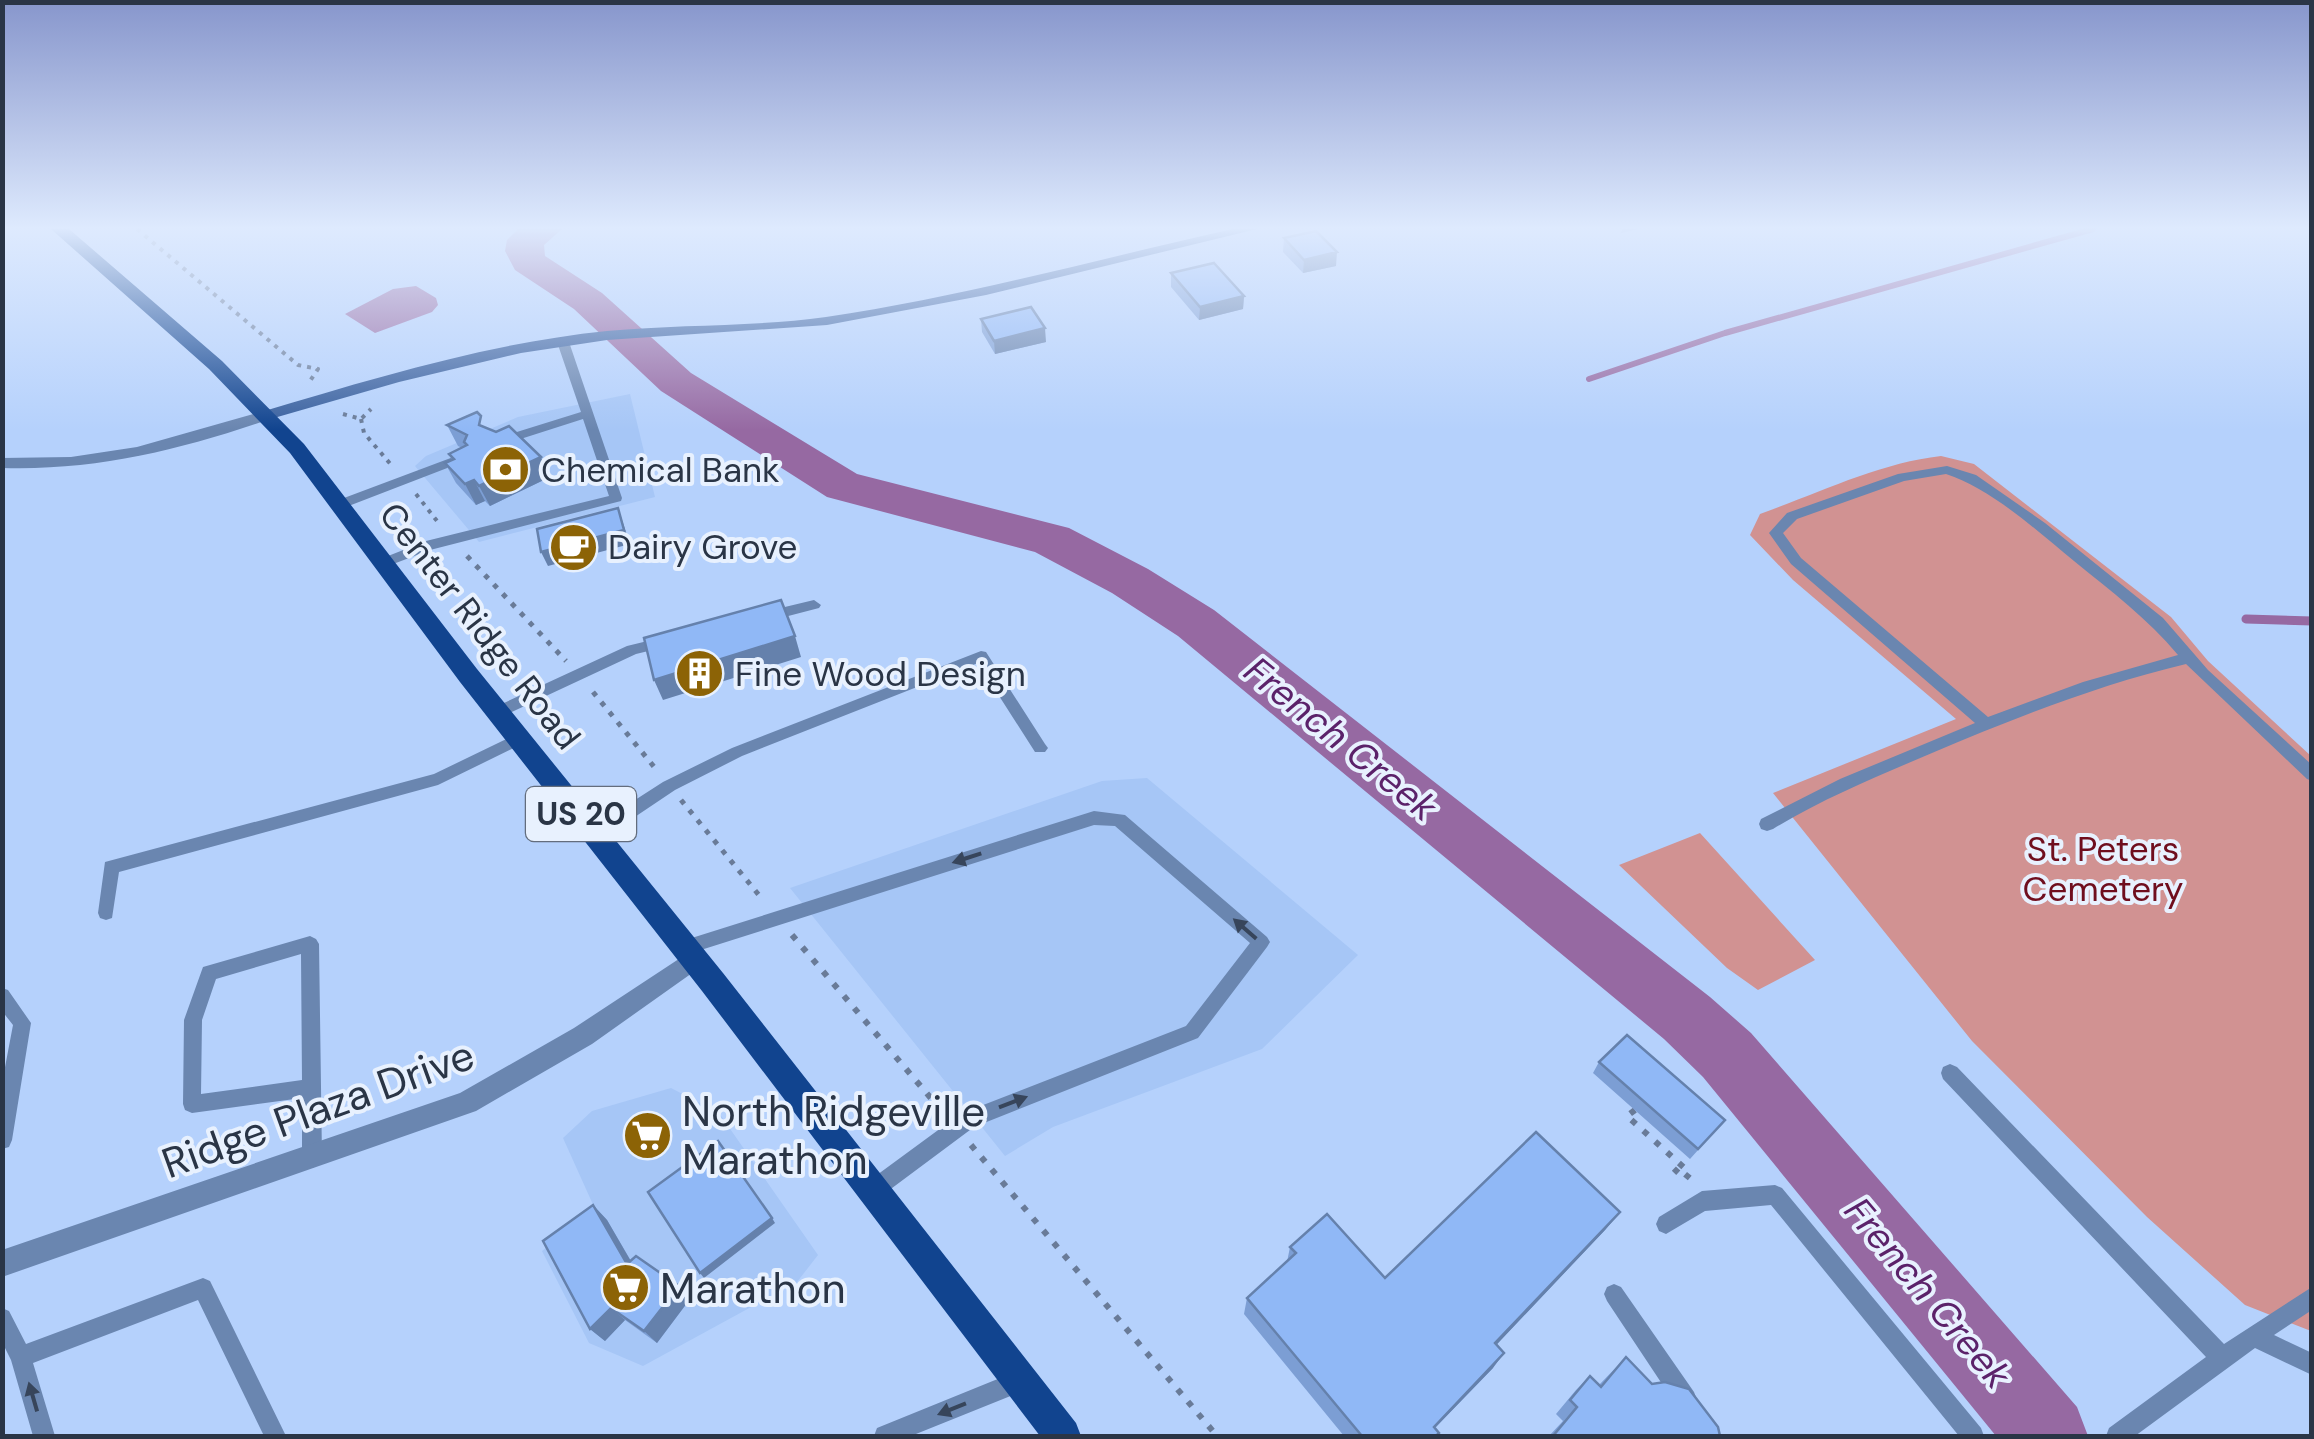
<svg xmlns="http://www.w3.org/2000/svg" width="2314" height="1439" font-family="'DM Sans',sans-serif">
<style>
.built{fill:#a6c6f6}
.green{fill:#d19292}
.water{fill:#9669a2}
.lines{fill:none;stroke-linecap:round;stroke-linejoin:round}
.stream-far1{stroke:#9669a2;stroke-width:6}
.stream{stroke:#9669a2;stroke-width:9}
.river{fill:#9669a2;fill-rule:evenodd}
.path-far2{stroke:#697b98;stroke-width:4;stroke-dasharray:4 6;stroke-linecap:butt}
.path-far1{stroke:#697b98;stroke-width:5;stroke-dasharray:5 8;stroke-linecap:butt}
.path{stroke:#697b98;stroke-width:6;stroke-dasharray:6 10;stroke-linecap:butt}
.lane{fill:#6a86b0;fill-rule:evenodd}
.street{fill:#6a86b0;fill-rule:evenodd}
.secondary{fill:#39609e;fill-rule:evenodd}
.primary{fill:#11448f;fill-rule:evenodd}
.wall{fill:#7c9ed4}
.shaded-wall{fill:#6581ac}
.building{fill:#90b8f6;stroke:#6581ac;stroke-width:2.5}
.oneway{fill:#37455b}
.labels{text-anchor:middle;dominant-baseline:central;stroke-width:8;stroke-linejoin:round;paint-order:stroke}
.shield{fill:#e8f1fe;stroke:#636d7d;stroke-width:2.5}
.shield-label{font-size:32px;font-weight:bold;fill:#2a3546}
.poi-label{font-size:35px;fill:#2a3546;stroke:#e8f1fe;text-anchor:start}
.street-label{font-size:35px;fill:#2a3546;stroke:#e8f1fe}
.park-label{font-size:35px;fill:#6f0e1e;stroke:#e8f1fe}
.water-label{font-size:38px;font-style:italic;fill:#5b226a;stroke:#e8f1fe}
.near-street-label{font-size:42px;fill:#2a3546;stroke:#e8f1fe}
.near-poi-label{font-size:42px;fill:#2a3546;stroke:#e8f1fe;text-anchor:start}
</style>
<rect width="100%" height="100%" fill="#b5d1fc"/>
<path class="built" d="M630,394L655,497L479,542L415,466L426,456L518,417Z
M1147,778L1358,955L1262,1049L1053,1127L1005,1156L790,888L1102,781Z
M671,1088L719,1113L818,1255L797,1282L643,1366L589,1343L542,1251L595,1209L563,1138L592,1111Z"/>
<path class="green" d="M1941,456L1974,464L2171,617L2208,661L2311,756V1331L2245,1305L2147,1217L1972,1041L1773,793L1956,719L1793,580L1750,535L1760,514C1819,493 1879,463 1941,456Z
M1700,833L1815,960L1758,990L1727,968L1619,865Z"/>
<path class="water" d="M416,286L436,298L438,305L432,312L375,333L345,314L393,289Z"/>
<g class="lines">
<path class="stream-far1" d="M1589,379L1725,333L2093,229"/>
<path class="stream" d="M2246,619L2312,621"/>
<path class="river" d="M518,229H562L544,245L545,256L602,293L691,373L857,474L1069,528L1148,569L1214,610L1710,997L1751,1033L2077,1407L2088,1436H1996L1703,1077L1664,1039L1178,636L1112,593L1035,552L827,497L661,391L574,309L515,270L505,251L507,240Z"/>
<path class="path-far2" d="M137,229L298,365L318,369L310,381
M343,414L361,419L371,409
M361,419L364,433L393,467
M416,494L437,521"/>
<path class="path-far1" d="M467,556L566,661
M593,692L655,768
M681,800L763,900"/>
<path class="path" d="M792,935L941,1110
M1635,1110L1627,1116L1690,1173L1685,1179L1669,1164
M971,1145L1217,1436"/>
<path class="lane" d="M563,339L569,342L622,498L621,501L430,550L388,566L383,564L381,561L383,558L426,541L609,496L583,419L502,445L496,441L498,438L581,412L557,342Z
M464,453L470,457L468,460L346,507H336L335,504L336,501Z
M1947,466L1976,475L2045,523L2163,618L2208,670L2312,765V781L2307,779L2186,664C2098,685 2015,718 1932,753C1878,776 1824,798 1773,829L1767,831L1761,829L1759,824L1761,819L1840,779L1975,723L1791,564L1769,533L1787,513L1898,474ZM1946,474C1992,489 2037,531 2074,561C2112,592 2147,618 2178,655L2083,682L1988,717L1801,558L1783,533L1797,519L1904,481Z
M814,600L821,605L819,608L769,621L762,616L764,612Z
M664,637L669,638L671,642L669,646L636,654L503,716L498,718L491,712L493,708L627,646Z
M981,651L986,652L1045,744L1048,748L1045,752H1035L978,663L742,756L675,790L602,839L596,841L590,839L588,834L590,829L663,782L732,748Z
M521,732L526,734L529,738L526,742L438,785L119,872L112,918L106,920L100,918L98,913L105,862L434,774Z
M1094,811L1125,815L1267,937L1270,942L1267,947L1198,1038L974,1127L880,1197L873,1200L866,1197L863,1190L866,1183L960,1114L1186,1026L1250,943L1115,826L1094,825L685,955L679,952L676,947L679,942Z
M310,936L316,939L319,944L322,1158L319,1165L312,1168L305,1165L302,1158V1098L192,1113L185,1110L183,1104L184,1020L203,967ZM301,954L302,1080L201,1094L202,1020L216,979Z
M2,988L8,990L31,1023L12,1140L9,1147L2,1149V1083L13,1025L2,1011Z
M1950,1064L1957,1067L2224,1344L2312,1287V1310L2274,1335L2312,1353V1375L2255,1348L2135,1436H2106L2109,1428L2206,1357L1943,1079L1941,1073L1943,1067Z
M1775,1185L1782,1188L1981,1428L1984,1436H1959L1771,1205L1705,1211L1666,1234L1659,1231L1656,1224L1659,1217L1702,1191Z
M203,1278L210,1281L286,1436H264L198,1300L33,1363L55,1436H33L11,1360L2,1342V1308L9,1311L26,1344Z
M1614,1284L1621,1287L1694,1392L1697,1400L1694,1408L1686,1411L1678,1408L1607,1301L1604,1294L1607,1287Z
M1020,1370L1028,1373L1031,1381L1028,1389L911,1436H874L877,1428Z"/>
<path class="street" d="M267,410L275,415L273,418C184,449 97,471 2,468V458L71,457L137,447Z
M694,949L702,952L706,959L702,966L592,1044L476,1111L2,1277V1250L460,1093L574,1028Z"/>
<path class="secondary" d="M1233,229H1257L986,295L827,325L607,340L521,353L399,382L267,420L259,415L261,412C375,378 489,343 607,331C680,324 754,327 826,317C963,297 1098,259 1233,229Z"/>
<path class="primary" d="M51,229H69L222,361L304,444L477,669L723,973L1076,1423L1081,1436H1040L702,991L460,682L290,453L209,369Z"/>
</g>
<path class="wall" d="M1284,238L1336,266L1303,273L1283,252Z
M1171,273L1244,296L1243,309L1199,320L1171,287Z
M981,319L1046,342L995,354L982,332Z
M447,425L487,428L550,477L490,506L485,501L476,505L456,483L445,463L452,460L449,454L462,448L458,446Z
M1599,1062L1725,1120L1690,1159L1593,1073Z
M593,1205L607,1220L631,1261L690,1299L657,1343L625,1320L605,1341L590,1329Z
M1620,1212L1605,1230L1496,1345L1493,1368L1435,1428L1437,1436H1344L1244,1314L1247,1298L1287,1262L1290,1247L1385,1278Z
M1626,1357L1652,1384L1720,1436H1549L1563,1421L1556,1414L1576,1390L1590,1376L1599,1385Z"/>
<path class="shaded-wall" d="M1622,229H1638L1621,233Z
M1337,252L1336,266L1303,273L1304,260Z
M1244,296L1243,309L1199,320L1200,307Z
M1045,328L1046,342L995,354L994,341Z
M541,457L550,477L490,506L479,486Z
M474,480L485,501L476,505L465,484Z
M618,508L630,544L548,566L541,552Z
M795,636L801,657L663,700L654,680Z
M593,1205L607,1220L640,1277L627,1264Z
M1620,1212L1605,1230L1484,1358L1495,1343Z
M772,1218L775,1223L704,1278L700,1273Z
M679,1286L690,1299L657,1343L644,1331Z
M611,1308L625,1320L605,1341L590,1329Z
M1504,1353L1493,1368L1427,1436L1434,1427Z"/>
<path class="building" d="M1316,231L1337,252L1304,260L1284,238Z
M1214,263L1244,296L1200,307L1171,273Z
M1031,307L1045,328L994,341L981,319Z
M477,412L481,416L479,425L496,432L509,426L541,457L479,486L474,480L465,484L445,463L454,459L449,454L467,445L464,442L467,435L447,425Z
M618,508L624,530L541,552L537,529Z
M781,600L795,636L654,680L644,638Z
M1627,1035L1725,1120L1698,1149L1599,1062Z
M1536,1132L1620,1212L1495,1343L1504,1353L1434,1427L1439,1433L1436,1436H1362L1247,1298L1296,1253L1290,1247L1327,1214L1385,1278Z
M718,1141L772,1218L700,1273L648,1192Z
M593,1205L627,1264L636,1256L679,1286L644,1331L611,1308L590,1329L543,1241Z
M1626,1357L1652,1384L1665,1382L1689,1389L1718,1427L1720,1436H1553L1577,1407L1570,1400L1590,1376L1601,1387Z"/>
<defs><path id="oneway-solid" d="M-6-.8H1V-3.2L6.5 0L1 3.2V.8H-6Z" transform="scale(2.5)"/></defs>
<g class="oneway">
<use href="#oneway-solid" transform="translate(967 858) rotate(162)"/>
<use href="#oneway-solid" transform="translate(1245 929) rotate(-139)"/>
<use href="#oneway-solid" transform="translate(1013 1102) rotate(-21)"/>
<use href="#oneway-solid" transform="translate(33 1397) rotate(-106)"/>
<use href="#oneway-solid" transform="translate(952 1409) rotate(158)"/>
</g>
<linearGradient id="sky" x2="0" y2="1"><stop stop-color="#8796cc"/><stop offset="0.53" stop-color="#deeafe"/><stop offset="1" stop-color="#deeafe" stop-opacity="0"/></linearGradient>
<rect width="2314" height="430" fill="url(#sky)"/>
<defs>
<symbol id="bank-disc" viewBox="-11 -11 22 22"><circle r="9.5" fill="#8c6306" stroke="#e8f1fe"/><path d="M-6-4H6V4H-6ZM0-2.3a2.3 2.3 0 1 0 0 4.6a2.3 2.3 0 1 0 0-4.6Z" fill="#fff"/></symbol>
<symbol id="cafe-disc" viewBox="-11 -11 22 22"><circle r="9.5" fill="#8c6306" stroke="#e8f1fe"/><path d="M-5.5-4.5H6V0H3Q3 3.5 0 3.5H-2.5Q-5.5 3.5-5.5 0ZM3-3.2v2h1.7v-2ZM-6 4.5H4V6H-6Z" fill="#fff"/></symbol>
<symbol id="building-disc" viewBox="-11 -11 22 22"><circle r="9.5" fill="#8c6306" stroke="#e8f1fe"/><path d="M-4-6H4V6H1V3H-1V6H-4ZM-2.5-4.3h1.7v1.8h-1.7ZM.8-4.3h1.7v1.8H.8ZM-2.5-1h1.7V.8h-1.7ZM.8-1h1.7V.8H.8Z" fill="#fff"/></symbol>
<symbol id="supermarket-disc" viewBox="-11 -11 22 22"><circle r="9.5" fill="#8c6306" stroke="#e8f1fe"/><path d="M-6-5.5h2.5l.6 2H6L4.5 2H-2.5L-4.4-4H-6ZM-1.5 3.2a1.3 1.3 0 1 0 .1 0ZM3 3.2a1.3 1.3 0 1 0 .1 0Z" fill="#fff"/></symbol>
</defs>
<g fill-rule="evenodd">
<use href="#bank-disc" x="478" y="442" width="55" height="55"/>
<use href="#cafe-disc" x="546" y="520" width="55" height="55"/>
<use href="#building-disc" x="672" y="646" width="55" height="55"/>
<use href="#supermarket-disc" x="620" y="1108" width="55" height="55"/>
<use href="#supermarket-disc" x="598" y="1260" width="55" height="55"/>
</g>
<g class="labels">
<rect class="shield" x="526" y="787" width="110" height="54" rx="8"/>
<g class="shield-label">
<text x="581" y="814">US 20</text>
</g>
<g class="poi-label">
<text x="541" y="470">Chemical Bank</text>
<text x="608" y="547">Dairy Grove</text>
<text x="735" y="674">Fine Wood Design</text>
</g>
<g class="street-label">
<text transform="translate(480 626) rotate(52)">Center Ridge Road</text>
</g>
<g class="park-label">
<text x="2103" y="849">St. Peters<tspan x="2103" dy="40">Cemetery</tspan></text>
</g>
<g class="water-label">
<text transform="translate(1341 739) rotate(39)">French Creek</text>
<text transform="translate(1928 1293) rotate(50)">French Creek</text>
</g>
<g class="near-street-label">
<text transform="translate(318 1109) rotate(-20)">Ridge Plaza Drive</text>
</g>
<g class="near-poi-label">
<text x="682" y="1111">North Ridgeville<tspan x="682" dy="48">Marathon</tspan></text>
<text x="660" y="1288">Marathon</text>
</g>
</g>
<rect width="2314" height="1439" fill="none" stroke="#2a3546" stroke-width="10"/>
</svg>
